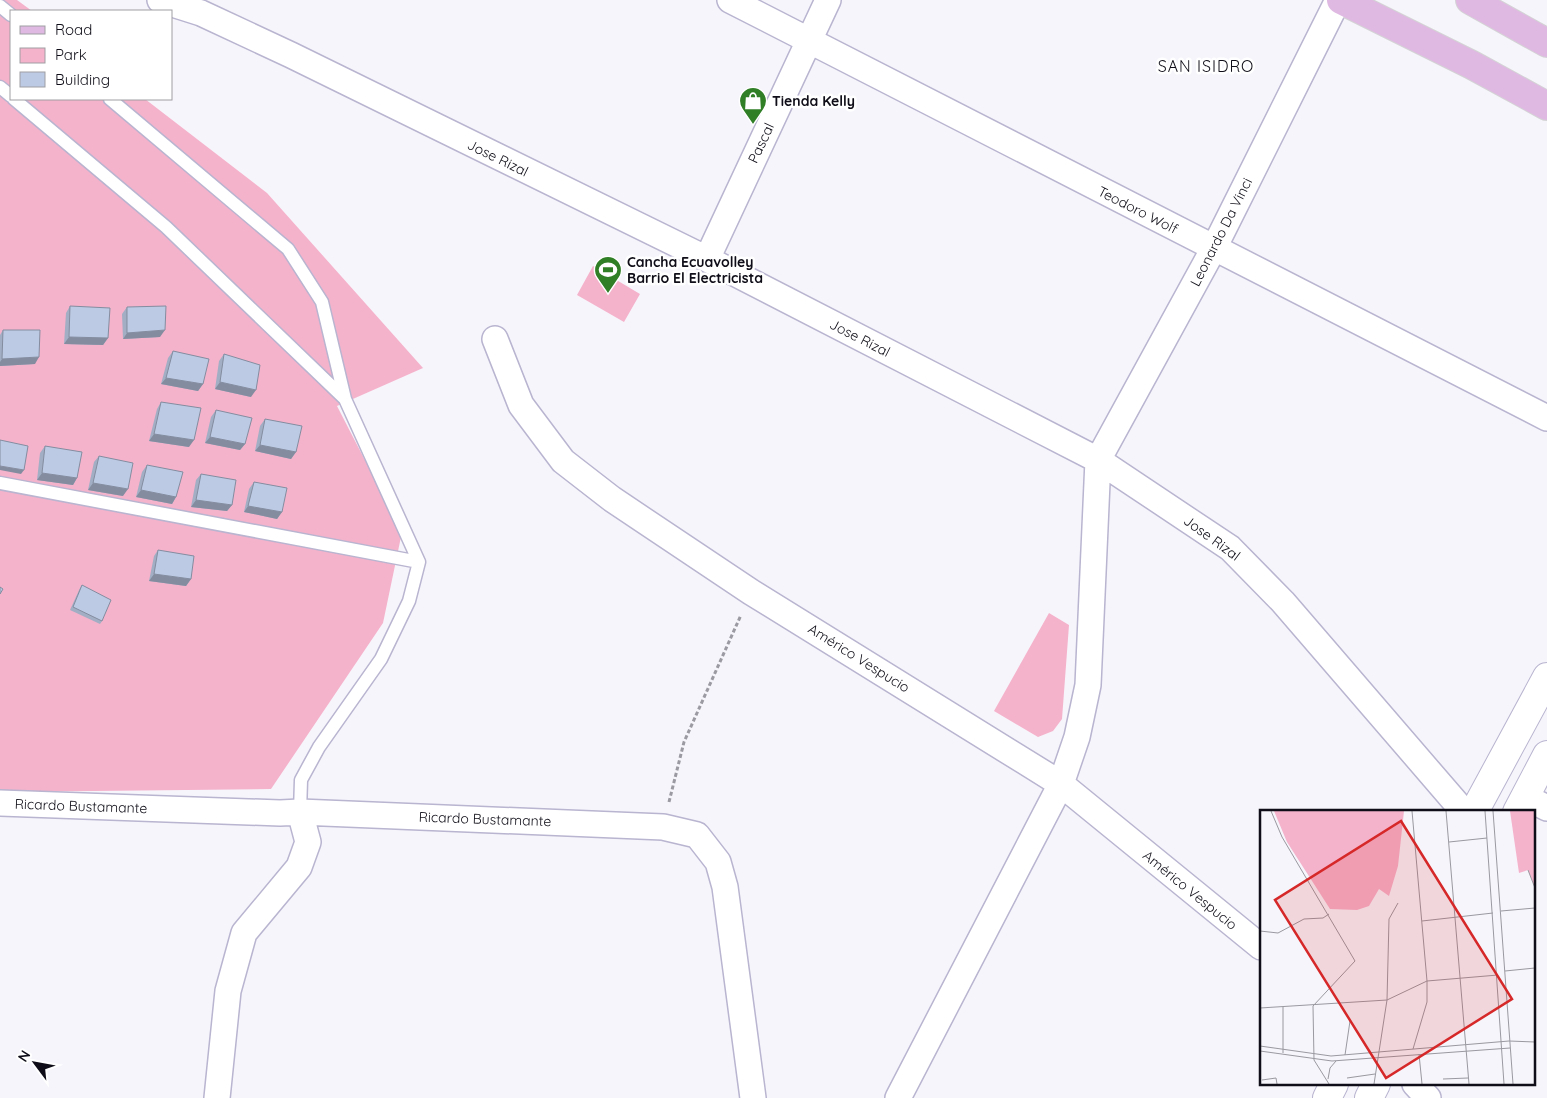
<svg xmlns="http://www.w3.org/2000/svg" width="1547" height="1098" font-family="Quicksand,sans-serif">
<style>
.green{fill:#f5b2cb}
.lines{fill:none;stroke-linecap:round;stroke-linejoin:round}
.service-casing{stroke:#b9b4d0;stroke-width:15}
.minor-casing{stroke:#b9b4d0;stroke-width:28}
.tertiary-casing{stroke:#b9b4d0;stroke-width:30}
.primary-casing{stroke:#d4d3d5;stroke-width:30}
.path{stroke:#9b99a1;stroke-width:3;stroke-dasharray:4 2.5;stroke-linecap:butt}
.service{stroke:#fff;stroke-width:12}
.minor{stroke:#fff;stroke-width:25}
.tertiary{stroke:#fff;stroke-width:28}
.primary{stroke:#dfb9e2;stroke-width:28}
.wall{fill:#a2aec4}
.shaded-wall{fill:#848da0}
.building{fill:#bccae4;stroke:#848da0}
.labels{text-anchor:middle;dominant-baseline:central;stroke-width:5;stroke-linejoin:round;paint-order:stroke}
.poi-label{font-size:14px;font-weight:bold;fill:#0f0d17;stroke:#fff;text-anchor:start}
.street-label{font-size:14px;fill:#0f0d17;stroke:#fff}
.quarter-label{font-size:16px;letter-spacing:1px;fill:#0f0d17;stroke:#fff}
.inset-road{fill:none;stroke:#9a98a0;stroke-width:1}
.view{fill:#d62828;fill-opacity:0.15;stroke:#d62828;stroke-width:2.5}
.inset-edge{fill:none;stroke:#0f0d17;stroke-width:2.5}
</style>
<rect width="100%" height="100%" fill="#f6f5fb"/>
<path class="green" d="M0,0H17L32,11H11V99H145L267,193L423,368L337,406L402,532L383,623L271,789L0,792Z
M593,266L640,294L624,322L577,295Z
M1049,613L1069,625L1062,719L1053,731L1038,737L994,711Z"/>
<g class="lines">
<defs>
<path id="service" d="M0,6L11,15
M0,87L11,96
M14,99L166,227L345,399L419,562L409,601L381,659L319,747L301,780L300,812
M110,99L288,249L322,302L345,399
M0,483L419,562"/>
<path id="minor" d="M160,0L201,13L291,55L707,259L1098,460L1230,548L1283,602L1464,812
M730,0L1547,418
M707,259L828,0
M495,339L521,405L563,461L612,499L751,592L1061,784L1261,947
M1525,797L1547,808
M0,803L280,813L300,812L663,827L697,835L718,862L725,887L753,1098
M1415,1084L1428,1098
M217,1098L228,991L244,933L299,867L308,842L300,812
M898,1098L1061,784L1077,737L1088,685L1098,460L1214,248L1338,0"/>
<path id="tertiary" d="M1474,812L1547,677
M1517,812L1547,755
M1327,1098L1334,1084
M1369,1098L1376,1084"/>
<path id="primary" d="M1341,0L1472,65L1547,106
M1470,0L1547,43"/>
</defs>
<use href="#service" class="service-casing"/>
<use href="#minor" class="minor-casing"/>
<use href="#tertiary" class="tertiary-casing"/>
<use href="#primary" class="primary-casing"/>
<path class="path" d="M669,802L684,742L741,615"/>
<use href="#service" class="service"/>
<use href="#minor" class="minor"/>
<use href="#tertiary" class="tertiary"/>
<use href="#primary" class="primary"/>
</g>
<path class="wall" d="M70,306L108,338L103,345L64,344L66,313Z
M127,307L160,337L123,339L122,314Z
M3,330L35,364L0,366V335Z
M173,351L203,384L198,391L161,384L168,358Z
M224,354L251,397L215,389L219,361Z
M161,402L189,447L149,441L157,409Z
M216,410L245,444L240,450L205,443L211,417Z
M265,419L296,452L291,459L255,451L260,426Z
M45,446L77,478L73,485L37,480L40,453Z
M99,456L123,496L88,490L94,462Z
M147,465L176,497L172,504L136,497L142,472Z
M201,474L232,505L227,511L191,507L196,480Z
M254,482L282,512L277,519L244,512L249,489Z
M158,550L191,579L186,586L149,581L154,556Z
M82,585L102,621L100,624L70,610L80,588Z"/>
<path class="shaded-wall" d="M165,330L160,337L123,339L127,333Z
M69,337L108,338L103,345L64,344Z
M39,357L35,364L0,366V362L2,359Z
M166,378L203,384L198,391L161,384Z
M220,382L256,390L251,397L215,389Z
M154,434L194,440L189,447L149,441Z
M210,437L245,444L240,450L205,443Z
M260,445L296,452L291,459L255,451Z
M0,466L24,470L21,474L0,470Z
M42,473L77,478L73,485L37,480Z
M93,483L128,489L123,496L88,490Z
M141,490L176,497L172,504L136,497Z
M196,500L232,505L227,511L191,507Z
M248,506L282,512L277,519L244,512Z
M154,574L191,579L186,586L149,581Z"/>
<path class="building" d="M70,306L110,308L108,338L69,337Z
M166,306L165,330L127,333V307Z
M3,330H40L39,357L2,359Z
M173,351L209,359L203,384L166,378Z
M224,354L260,365L256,390L220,382Z
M161,402L201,408L194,440L154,434Z
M216,410L252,418L245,444L210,437Z
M265,419L302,426L296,452L260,445Z
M0,440L28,446L24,470L0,466Z
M45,446L82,452L77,478L42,473Z
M99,456L133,463L128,489L93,483Z
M147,465L183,472L176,497L141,490Z
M201,474L236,480L232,505L196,500Z
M254,482L287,488L282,512L248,506Z
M158,550L194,556L191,579L154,574Z
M82,585L111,600L102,621L73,607Z
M0,587L3,589L0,594Z"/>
<defs>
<symbol id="shop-pin" viewBox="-11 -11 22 30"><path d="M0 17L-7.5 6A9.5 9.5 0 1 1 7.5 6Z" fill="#307e26" stroke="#fff"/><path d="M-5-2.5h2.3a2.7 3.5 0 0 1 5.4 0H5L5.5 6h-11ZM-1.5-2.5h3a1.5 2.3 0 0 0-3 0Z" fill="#fff"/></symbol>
<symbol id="stadium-pin" viewBox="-11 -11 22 30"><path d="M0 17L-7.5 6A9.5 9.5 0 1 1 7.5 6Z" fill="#307e26" stroke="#fff"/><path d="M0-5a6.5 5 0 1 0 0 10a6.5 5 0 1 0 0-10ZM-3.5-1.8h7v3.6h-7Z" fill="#fff"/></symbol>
</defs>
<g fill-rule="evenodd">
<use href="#shop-pin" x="737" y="85" width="32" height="43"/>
<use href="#stadium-pin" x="592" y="254" width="32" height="43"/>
</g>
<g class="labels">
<g class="poi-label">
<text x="772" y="101">Tienda Kelly</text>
<text x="627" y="262">Cancha Ecuavolley<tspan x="627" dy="16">Barrio El Electricista</tspan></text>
</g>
<g class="street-label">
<text transform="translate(761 143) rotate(-65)">Pascal</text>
<text transform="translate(498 158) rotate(26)">Jose Rizal</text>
<text transform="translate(1138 210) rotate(27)">Teodoro Wolf</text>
<text transform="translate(1221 232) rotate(-63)">Leonardo Da Vinci</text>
<text transform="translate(860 338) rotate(27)">Jose Rizal</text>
<text transform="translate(1212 538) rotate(36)">Jose Rizal</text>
<text transform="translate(859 658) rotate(32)">Américo Vespucio</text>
<text transform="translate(81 806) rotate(2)">Ricardo Bustamante</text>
<text transform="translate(485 819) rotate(2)">Ricardo Bustamante</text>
<text transform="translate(1190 890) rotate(39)">Américo Vespucio</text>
</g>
<g class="quarter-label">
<text x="1206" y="66">SAN ISIDRO</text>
</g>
</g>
<g transform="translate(1260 810)">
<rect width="275" height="275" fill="#f6f5fb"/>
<path d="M14,1H144L138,56L129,86L119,79L109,96L97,100L70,99L27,32ZM250,1H275V78L268,60L259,63Z" fill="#f5b2cb"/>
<path class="inset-road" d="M11,1L22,27L95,151L53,196M152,1L167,171V192L153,239M186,1L209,274M225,1L244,274M233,1L253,274M189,32L227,28M268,60L275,78M241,101L275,98M162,111L233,103M0,121L18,123L44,109L63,108L69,104M245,161L275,158M53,196L54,250L69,274M0,198L127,190L167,171L238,165M0,236L71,246L249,231L275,232M0,241L72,251L250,238M23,243V197M159,244L162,274M85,245L90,211M87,268L115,264M68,269L70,258L76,251M183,269L208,268M2,270L16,268L17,274M114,274L127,190L129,109L138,93"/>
<path class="view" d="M141,11L252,189L126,268L15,90Z"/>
<rect width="275" height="275" class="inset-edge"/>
</g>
<rect x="10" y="10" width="162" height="90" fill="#ffffff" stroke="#9f9ea2"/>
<rect x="20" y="26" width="25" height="8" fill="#dfb9e2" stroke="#9f9ea2"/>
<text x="55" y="35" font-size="15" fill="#0f0d17">Road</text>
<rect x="20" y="48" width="25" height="15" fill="#f5b2cb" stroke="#9f9ea2"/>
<text x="55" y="60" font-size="15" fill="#0f0d17">Park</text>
<rect x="20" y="72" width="25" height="15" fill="#bccae4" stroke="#9f9ea2"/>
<text x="55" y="85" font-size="15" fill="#0f0d17">Building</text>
<g transform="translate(35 1063) rotate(302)" stroke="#ffffff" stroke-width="4" paint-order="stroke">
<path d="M0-4L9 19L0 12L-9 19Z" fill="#0f0d17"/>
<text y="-8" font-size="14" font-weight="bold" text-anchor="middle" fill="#0f0d17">N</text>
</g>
</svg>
